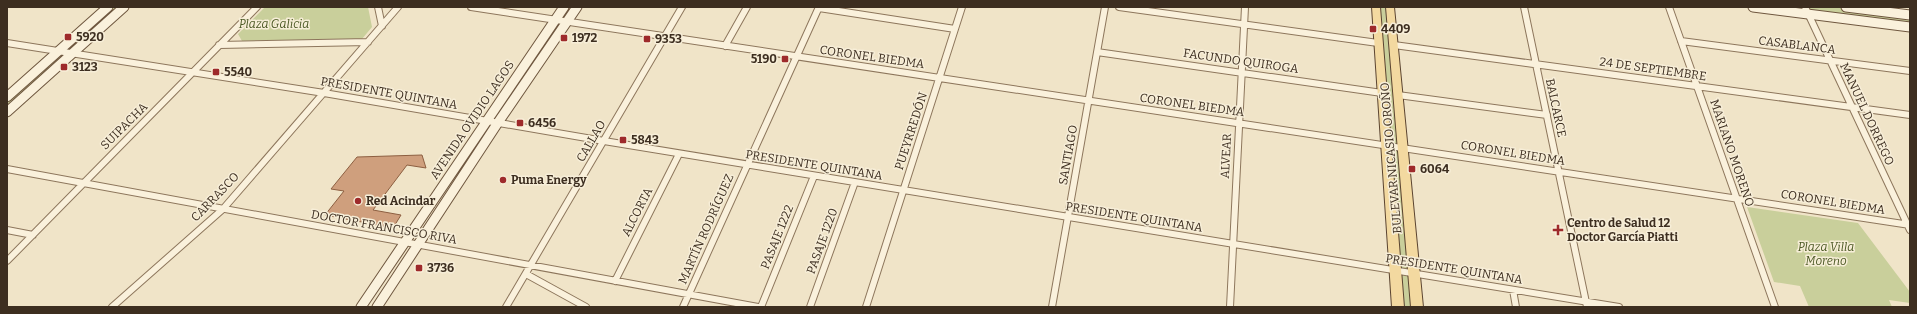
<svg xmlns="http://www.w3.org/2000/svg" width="1917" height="314" font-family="Bitter,serif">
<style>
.green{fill:#c9cf9b}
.building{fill:#cf9f7d;stroke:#8d5f41}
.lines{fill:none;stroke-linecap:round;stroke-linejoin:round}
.street-casing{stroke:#8d765c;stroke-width:8}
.secondary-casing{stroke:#6f573f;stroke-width:11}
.primary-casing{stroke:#5b4430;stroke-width:2}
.street{stroke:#faf1dc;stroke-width:6}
.secondary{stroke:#faf1dc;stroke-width:9}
.primary{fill:#f3d9a0;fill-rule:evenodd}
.poi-dot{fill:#9e2a2b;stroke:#f7eed8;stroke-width:1.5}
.labels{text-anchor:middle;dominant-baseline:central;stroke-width:3;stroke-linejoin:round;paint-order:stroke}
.park-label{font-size:12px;font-style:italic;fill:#4d5a26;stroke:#f7eed8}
.poi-label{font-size:12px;font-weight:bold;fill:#3d2e20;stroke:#f7eed8;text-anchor:start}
.street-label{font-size:12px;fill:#3d2e20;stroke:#f7eed8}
</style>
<rect width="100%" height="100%" fill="#f0e4c8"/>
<path class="green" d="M108,7H124L7,112V97Z
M265,7H368L372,27L362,39L242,41L238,34Z
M1376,7H1390L1417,307H1398Z
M1753,7H1846L1910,15V27Z
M1747,207L1858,223L1910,292V303L1889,300L1892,307H1809L1800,286L1774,282Z"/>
<path class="building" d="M422,155L426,168L407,165L373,210L401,215L393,228L325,215L344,191L331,189L357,157Z"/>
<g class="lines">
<defs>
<path id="street" d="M378,7L382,26
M471,7L1910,225
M1119,7L1378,43
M1524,7L1587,307
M1669,7L1775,307
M1805,7L1910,230
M819,8L955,29
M1681,41L1910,71
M7,43L324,93L604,141L1619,307
M219,45L368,42
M1394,45L1910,115
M725,46L747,7
M1097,52L1382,93
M1398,95L1547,115
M7,169L758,307
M7,230L33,235
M7,261L257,7
M526,274L586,307
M615,281L679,154
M1513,290L1516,307
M112,307L223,209L398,7
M506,307L682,7
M683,307L819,7
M761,307L814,176
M810,307L855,182
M866,307L962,7
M1052,307L1105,7
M1230,307L1245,7"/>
<path id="secondary" d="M1753,7L1910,27
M1846,7L1910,15
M7,97L108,7
M7,112L124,7
M361,307L564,7
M377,307L497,124L577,7"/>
<path id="primary" d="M1372,7H1380L1404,307H1392Z
M1386,7H1394L1423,307H1411Z"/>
</defs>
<use href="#street" class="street-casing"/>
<use href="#secondary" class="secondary-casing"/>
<use href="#primary" class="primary-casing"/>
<use href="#street" class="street"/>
<use href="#secondary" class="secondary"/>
<use href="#primary" class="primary"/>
</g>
<g class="poi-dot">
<rect x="1369" y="25" width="8" height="8" rx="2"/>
<rect x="64" y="33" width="8" height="8" rx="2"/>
<rect x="560" y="34" width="8" height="8" rx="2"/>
<rect x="643" y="35" width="8" height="8" rx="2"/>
<rect x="781" y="55" width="8" height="8" rx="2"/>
<rect x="60" y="63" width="8" height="8" rx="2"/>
<rect x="212" y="68" width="8" height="8" rx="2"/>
<rect x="516" y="119" width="8" height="8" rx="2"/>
<rect x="619" y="136" width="8" height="8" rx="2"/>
<rect x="1408" y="165" width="8" height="8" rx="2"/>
<circle cx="503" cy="180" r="4"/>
<circle cx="358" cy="201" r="4"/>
<path d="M1556 224h4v4h4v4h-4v4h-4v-4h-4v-4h4z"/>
<rect x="415" y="264" width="8" height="8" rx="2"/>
</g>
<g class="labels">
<g class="park-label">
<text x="274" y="24">Plaza Galicia</text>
<text x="1826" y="247">Plaza Villa<tspan x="1826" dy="14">Moreno</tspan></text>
</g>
<g class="poi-label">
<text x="1381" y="29">4409</text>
<text x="76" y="37">5920</text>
<text x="572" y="38">1972</text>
<text x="655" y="39">9353</text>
<text x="777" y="59" text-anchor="end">5190</text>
<text x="72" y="67">3123</text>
<text x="224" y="72">5540</text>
<text x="528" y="123">6456</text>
<text x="631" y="140">5843</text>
<text x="1420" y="169">6064</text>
<text x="511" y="180">Puma Energy</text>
<text x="366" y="201">Red Acindar</text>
<text x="1567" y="223">Centro de Salud 12<tspan x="1567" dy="14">Doctor García Piatti</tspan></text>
<text x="427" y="268">3736</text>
</g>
<g class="street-label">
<text transform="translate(1797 45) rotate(7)">CASABLANCA</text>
<text transform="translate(872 57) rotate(8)">CORONEL BIEDMA</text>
<text transform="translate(1241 61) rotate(8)">FACUNDO QUIROGA</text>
<text transform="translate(1653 69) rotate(8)">24 DE SEPTIEMBRE</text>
<text transform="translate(389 93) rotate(10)">PRESIDENTE QUINTANA</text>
<text transform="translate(1192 105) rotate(8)">CORONEL BIEDMA</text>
<text transform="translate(1556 108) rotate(78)">BALCARCE</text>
<text transform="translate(1867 114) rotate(65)">MANUEL DORREGO</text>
<text transform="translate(472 120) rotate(-56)">AVENIDA OVIDIO LAGOS</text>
<text transform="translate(124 126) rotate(-45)">SUIPACHA</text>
<text transform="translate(911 131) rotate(-72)">PUEYRREDÓN</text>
<text transform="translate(591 141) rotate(-60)">CALLAO</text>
<text transform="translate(1513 153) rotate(9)">CORONEL BIEDMA</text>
<text transform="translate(1732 153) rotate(71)">MARIANO MORENO</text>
<text transform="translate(1068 155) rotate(-80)">SANTIAGO</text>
<text transform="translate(1226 156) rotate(-87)">ALVEAR</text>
<text transform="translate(1391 158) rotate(-95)">BULEVAR NICASIO OROÑO</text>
<text transform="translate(814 165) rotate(9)">PRESIDENTE QUINTANA</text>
<text transform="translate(215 197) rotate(-46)">CARRASCO</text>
<text transform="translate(1833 202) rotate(9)">CORONEL BIEDMA</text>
<text transform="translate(637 212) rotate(-63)">ALCORTA</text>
<text transform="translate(1134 217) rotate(9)">PRESIDENTE QUINTANA</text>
<text transform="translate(384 227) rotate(10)">DOCTOR FRANCISCO RIVA</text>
<text transform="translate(706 229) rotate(-66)">MARTÍN RODRÍGUEZ</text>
<text transform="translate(777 237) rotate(-68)">PASAJE 1222</text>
<text transform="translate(822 241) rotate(-70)">PASAJE 1220</text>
<text transform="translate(1454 269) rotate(9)">PRESIDENTE QUINTANA</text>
</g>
</g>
<rect width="1917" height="314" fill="none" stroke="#3d2e20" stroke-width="16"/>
</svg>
